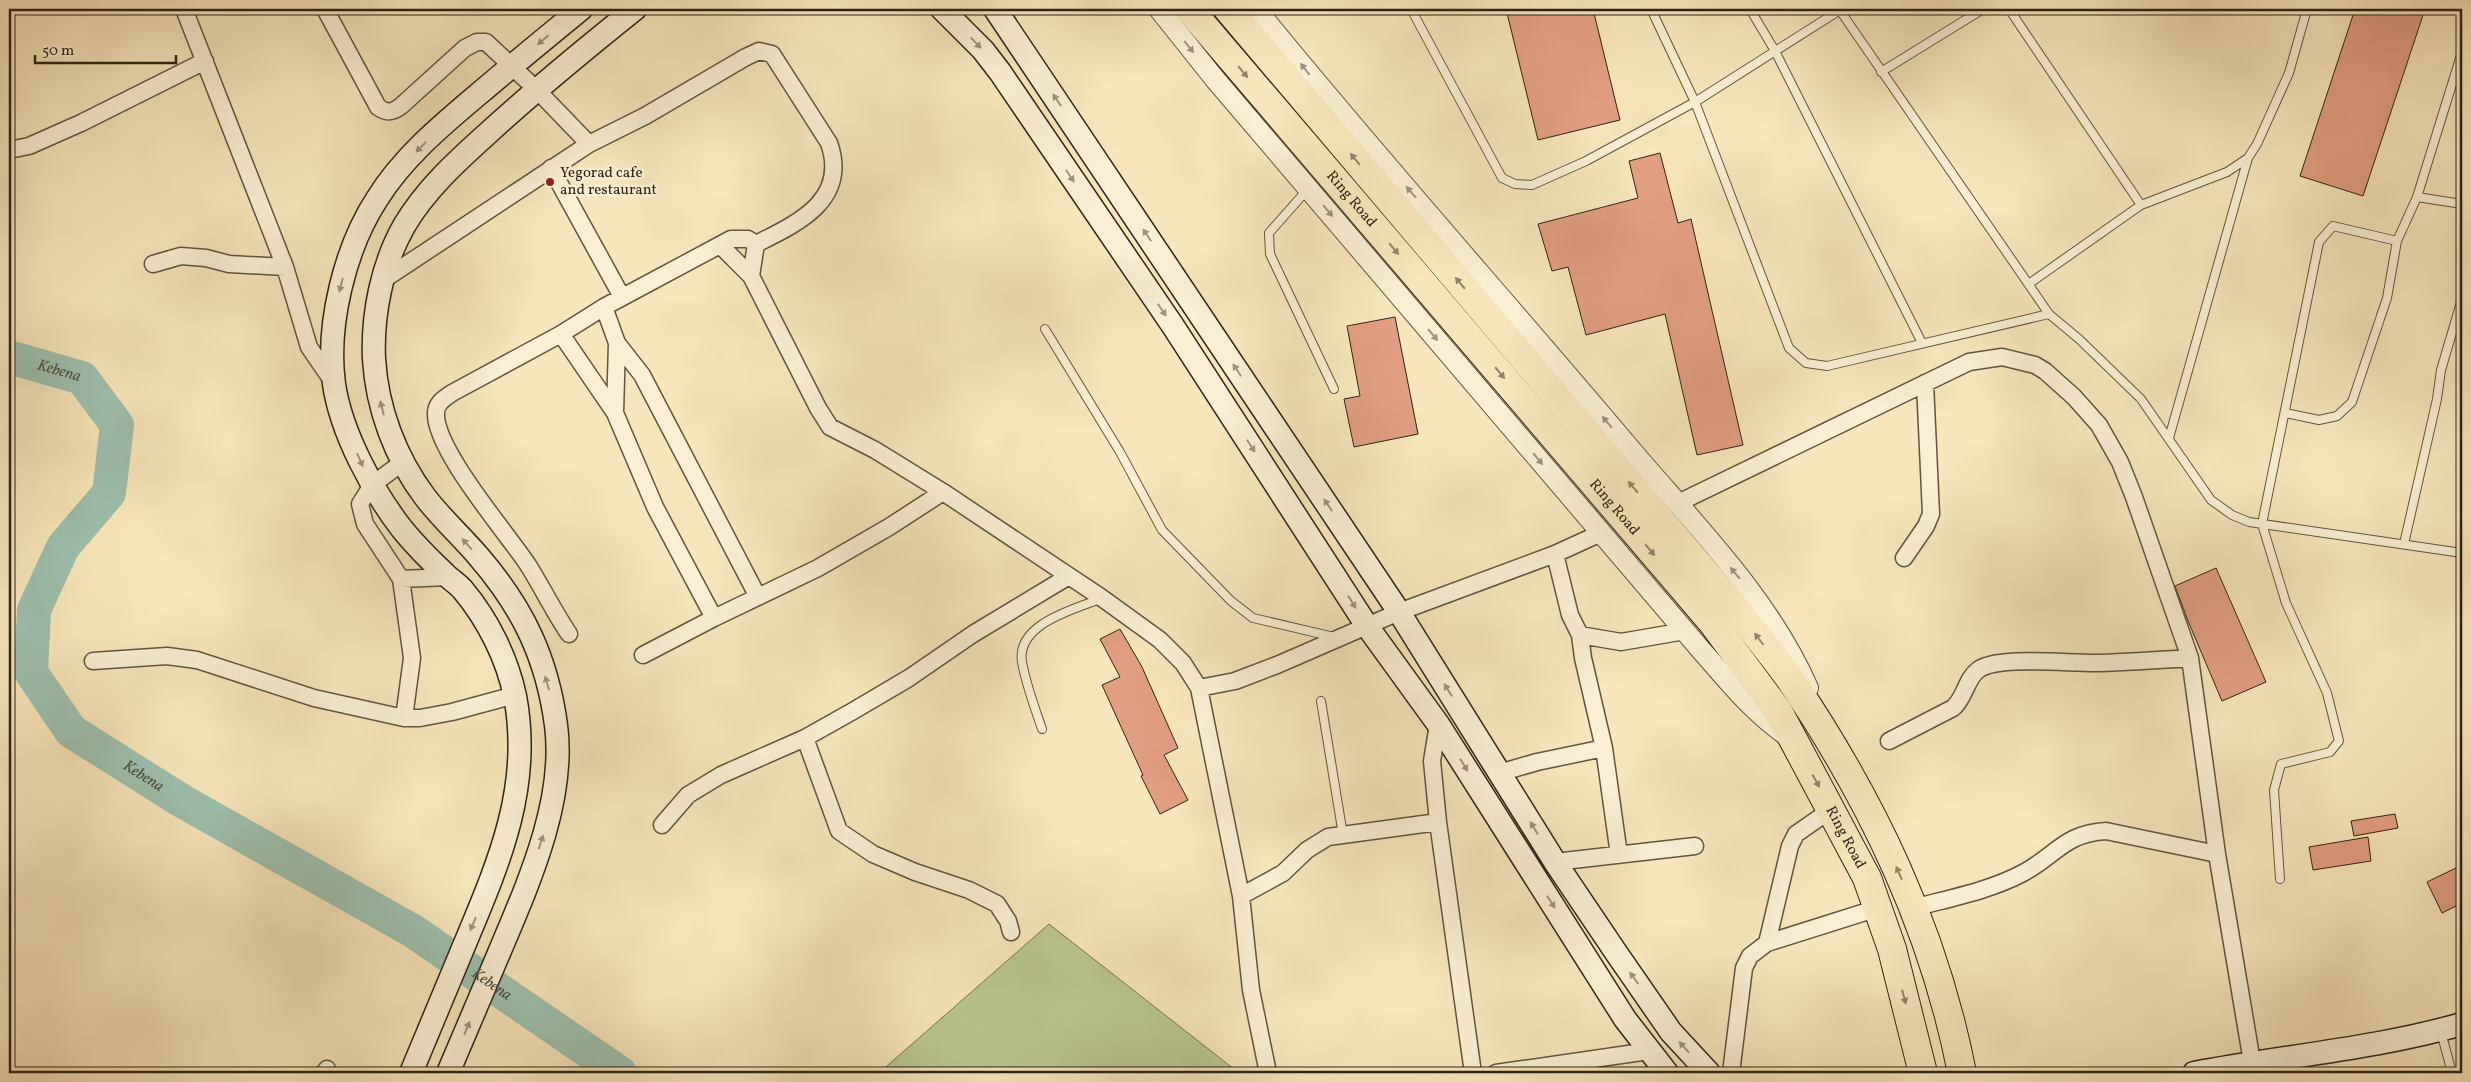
<svg xmlns="http://www.w3.org/2000/svg" width="2471" height="1082" font-family="Vollkorn,serif">
<style>
.green{fill:#bac692;stroke:#747454}
.lines{fill:none;stroke-linecap:round;stroke-linejoin:round}
.river{stroke:#9dc0ae;stroke-width:34}
.building{fill:#e19e80;stroke:#2e2315}
.service-casing{stroke:#60543e;stroke-width:10}
.minor-casing{stroke:#60543e;stroke-width:19}
.tertiary-casing{stroke:#60543e;stroke-width:22}
.secondary-casing{stroke:#2e2315;stroke-width:25}
.trunk-casing{stroke:#2e2315;stroke-width:30}
.service{stroke:#faefd3;stroke-width:8}
.minor{stroke:#faefd3;stroke-width:16}
.tertiary{stroke:#faefd3;stroke-width:20}
.secondary{stroke:#faefd3;stroke-width:22}
.trunk{stroke:#f7e6bb;stroke-width:28}
.oneway{fill:#9e937e}
.oneway2{fill:#928468}
.poi-dot{fill:#8f2418;stroke:#faefd3;stroke-width:2}
.labels{text-anchor:middle;dominant-baseline:central;stroke-width:5;stroke-linejoin:round;paint-order:stroke}
.poi-label{font-size:15px;fill:#2e2315;stroke:#faefd3;text-anchor:start}
.street-label{font-size:15px;fill:#2e2315;stroke:#faefd3}
.water-label{font-size:16px;font-style:italic;fill:#4f5243;stroke:#faefd3}
</style>
<rect width="100%" height="100%" fill="#f7e6bb"/>
<filter id="stains"><feTurbulence type="fractalNoise" baseFrequency=".004" numOctaves="4"/><feColorMatrix values="0 0 0 0 .2 0 0 0 0 .09 0 0 0 0 .02 0 0 0 .5 -.17"/></filter>
<radialGradient id="worn" r=".72"><stop offset=".6" stop-color="#630" stop-opacity="0"/><stop offset="1" stop-color="#630" stop-opacity=".3"/></radialGradient>
<path class="green" d="M1049,924L1239,1073H879Z"/>
<g class="lines">
<path class="river" id="s1" d="M9,357L82,378L117,425L109,493L63,547L34,610L31,672L71,731L182,801L413,931L620,1073"/>
</g>
<path class="building" d="M1506,9H1593L1620,120L1538,140Z
M2355,9H2425L2363,196L2300,176Z
M1660,153L1678,223L1691,219L1743,445L1697,455L1665,314L1586,335L1568,267L1552,271L1538,224L1638,198L1629,161Z
M1395,317L1418,434L1354,447L1344,399L1360,396L1347,326Z
M2216,568L2266,682L2222,701L2188,621L2175,586Z
M1120,629L1142,667L1178,748L1164,755L1188,800L1160,814L1141,776L1143,775L1102,685L1120,677L1100,639Z
M2395,814L2398,828L2354,836L2351,821Z
M2368,837L2371,861L2313,870L2309,847Z
M2458,867L2462,876V903L2442,913L2427,882Z"/>
<g class="lines">
<defs>
<path id="service" d="M1411,9L1502,178L1515,184L1532,185L1586,161L1695,102L1840,10
M1651,9L1695,102L1789,348L1806,363L1827,366L2049,314
M1750,9L1775,51L1922,343
M1839,9L2049,314L2079,339L2141,399L2211,500L2232,515L2249,522L2462,553
M2009,9L2141,205
M1881,72L1983,9
M1307,190L1269,233L1270,254L1334,389
M2417,197L2462,52
M2030,283L2141,205L2227,172L2248,158L2257,144L2289,73L2307,9
M1045,329L1120,452L1162,530L1231,601L1253,618L1334,637
M2285,413L2319,420L2337,416L2352,402L2387,298L2397,241
M2169,438L2248,158
M2404,544L2437,399L2441,370L2462,299
M1321,701L1343,835
M1042,729C1035,708 1026,685 1022,662C1016,624 1074,609 1100,599
M2280,879L2274,790L2281,764L2330,752L2339,741L2327,693L2286,603L2262,524L2319,242L2333,226L2397,241L2417,197L2462,204
M2441,1032L2452,1073"/>
<path id="minor" d="M184,9L285,267L309,347L333,382
M325,9L378,107C386,113 392,113 401,106L465,48L477,42H486L536,89L589,144L383,280
M589,144L645,116L746,57L759,51L772,54L829,143C849,200 798,223 756,244
M9,150L29,146L81,123L205,61
M551,168L622,297
M720,245L751,276L818,408L830,427L875,450L943,492L1102,598L1160,640L1183,663L1199,688L1241,896L1251,990L1268,1073
M153,264L181,256L206,258L229,264L285,267
M561,334L604,307
M617,343L642,375L758,597
M403,462L372,485L360,504L365,524L401,579L412,658L404,718
M1676,504L1969,362L2002,357L2035,365L2045,371L2074,397L2099,425L2120,462L2134,497L2190,658L2217,854L2252,1062
M1555,554L1570,615L1580,635L1583,658L1604,748L1619,855
M1904,558L1926,526L1931,514L1925,383
M401,579L448,577
M714,618L818,568L889,527L943,492
M569,634C554,612 542,587 528,565C507,533 434,449 436,413C436,403 445,398 452,393L561,334L615,413
M1580,635L1621,642L1685,631
M643,655L714,618L655,507L615,413L617,343L604,307L731,239H748L756,244L751,276
M93,661L167,656L197,660L314,698L404,718H420L452,712L515,695
M1199,688L1235,681L1277,665L1399,612L1555,554L1601,533
M1438,724L1432,761L1438,822L1473,1073
M805,738L839,831L873,854L915,872L969,890L997,904L1008,921L1011,932
M1889,741L1953,708C1965,698 1966,679 1978,670C1998,655 2071,664 2099,663C2129,662 2160,660 2190,658
M1499,773L1537,762L1604,748
M662,825L688,795L721,775L805,738L853,711L909,678L973,634L1069,576
M1555,862L1695,846
M1241,896L1283,873L1307,850L1328,837L1438,822
M1913,908C1950,898 1989,891 2023,873C2055,856 2065,833 2106,831L2217,854
M1767,943L1790,846L1796,834L1832,809
M324,1073L327,1069
M1496,1073L1649,1051
M1731,1073L1744,968L1750,956L1767,943L1878,908"/>
<path id="tertiary" d="M1159,9L1214,78L1701,650C1730,683 1755,715 1792,739
M1256,9C1376,157 1504,299 1627,445C1691,521 1768,596 1808,688"/>
<path id="secondary" d="M942,9L983,50L1000,72L1173,326L1367,626L1438,724L1625,1019L1667,1073
M995,9L1399,612L1555,862L1617,954L1671,1032L1709,1073
M411,1073C429,1029 448,985 466,941C500,860 532,785 515,696C507,658 488,620 463,590C458,584 451,580 445,574C430,560 415,545 402,529C372,490 341,432 334,384C326,325 345,248 377,199C403,157 443,124 481,92C514,64 547,37 581,9
M448,1073C465,1033 482,993 499,953C528,884 566,801 556,725C547,658 523,608 479,557C462,537 441,518 425,497C395,457 377,408 374,359C372,314 382,265 404,226C425,190 457,161 487,134C535,90 585,49 635,9
M2194,1073C2283,1056 2375,1049 2462,1024"/>
<g id="trunk">
<path id="s2" d="M1189,9L1712,622L1778,711L1867,878L1892,949L1923,1073"/>
<path d="M1228,9L1736,609C1754,632 1773,655 1790,679C1872,800 1934,929 1962,1073"/>
</g>
</defs>
<use href="#service" class="service-casing"/>
<use href="#minor" class="minor-casing"/>
<use href="#tertiary" class="tertiary-casing"/>
<use href="#secondary" class="secondary-casing"/>
<use href="#trunk" class="trunk-casing"/>
<use href="#service" class="service"/>
<use href="#minor" class="minor"/>
<use href="#tertiary" class="tertiary"/>
<use href="#secondary" class="secondary"/>
<use href="#trunk" class="trunk"/>
</g>
<defs><path id="oneway-solid" d="M-6-.8H1V-3.2L6.5 0L1 3.2V.8H-6Z" transform="scale(1.25)"/></defs>
<g class="oneway">
<use href="#oneway-solid" transform="translate(543 40) rotate(140)"/>
<use href="#oneway-solid" transform="translate(976 43) rotate(46)"/>
<use href="#oneway-solid" transform="translate(1189 47) rotate(51)"/>
<use href="#oneway-solid" transform="translate(1305 69) rotate(-129)"/>
<use href="#oneway-solid" transform="translate(1057 100) rotate(-124)"/>
<use href="#oneway-solid" transform="translate(421 147) rotate(134)"/>
<use href="#oneway-solid" transform="translate(1070 176) rotate(56)"/>
<use href="#oneway-solid" transform="translate(1411 192) rotate(-131)"/>
<use href="#oneway-solid" transform="translate(1328 211) rotate(50)"/>
<use href="#oneway-solid" transform="translate(1147 235) rotate(-124)"/>
<use href="#oneway-solid" transform="translate(341 285) rotate(104)"/>
<use href="#oneway-solid" transform="translate(1162 310) rotate(56)"/>
<use href="#oneway-solid" transform="translate(1433 335) rotate(50)"/>
<use href="#oneway-solid" transform="translate(1237 370) rotate(-124)"/>
<use href="#oneway-solid" transform="translate(382 408) rotate(-104)"/>
<use href="#oneway-solid" transform="translate(1607 422) rotate(-130)"/>
<use href="#oneway-solid" transform="translate(1251 446) rotate(57)"/>
<use href="#oneway-solid" transform="translate(1538 459) rotate(50)"/>
<use href="#oneway-solid" transform="translate(360 460) rotate(66)"/>
<use href="#oneway-solid" transform="translate(1328 505) rotate(-124)"/>
<use href="#oneway-solid" transform="translate(467 544) rotate(-132)"/>
<use href="#oneway-solid" transform="translate(1735 573) rotate(-130)"/>
<use href="#oneway-solid" transform="translate(1352 602) rotate(58)"/>
<use href="#oneway-solid" transform="translate(547 683) rotate(-106)"/>
<use href="#oneway-solid" transform="translate(1448 690) rotate(-122)"/>
<use href="#oneway-solid" transform="translate(1464 765) rotate(58)"/>
<use href="#oneway-solid" transform="translate(1534 828) rotate(-122)"/>
<use href="#oneway-solid" transform="translate(541 842) rotate(-72)"/>
<use href="#oneway-solid" transform="translate(1551 902) rotate(57)"/>
<use href="#oneway-solid" transform="translate(473 924) rotate(113)"/>
<use href="#oneway-solid" transform="translate(1634 978) rotate(-126)"/>
<use href="#oneway-solid" transform="translate(467 1028) rotate(-67)"/>
<use href="#oneway-solid" transform="translate(1684 1047) rotate(-132)"/>
</g>
<g class="oneway2">
<use href="#oneway-solid" transform="translate(1243 72) rotate(50)"/>
<use href="#oneway-solid" transform="translate(1355 159) rotate(-130)"/>
<use href="#oneway-solid" transform="translate(1394 249) rotate(50)"/>
<use href="#oneway-solid" transform="translate(1460 283) rotate(-130)"/>
<use href="#oneway-solid" transform="translate(1500 373) rotate(50)"/>
<use href="#oneway-solid" transform="translate(1633 487) rotate(-130)"/>
<use href="#oneway-solid" transform="translate(1650 550) rotate(50)"/>
<use href="#oneway-solid" transform="translate(1759 639) rotate(-127)"/>
<use href="#oneway-solid" transform="translate(1816 781) rotate(61)"/>
<use href="#oneway-solid" transform="translate(1899 873) rotate(-113)"/>
<use href="#oneway-solid" transform="translate(1904 997) rotate(75)"/>
</g>
<circle class="poi-dot" cx="550" cy="182" r="5"/>
<g class="labels">
<g class="poi-label">
<text x="560" y="173">Yegorad cafe<tspan x="560" dy="17">and restaurant</tspan></text>
</g>
<g class="street-label">
<text stroke="none"><textPath href="#s2" startOffset="250">Ring Road</textPath></text>
<text stroke="none"><textPath href="#s2" startOffset="655">Ring Road</textPath></text>
<text stroke="none"><textPath href="#s2" startOffset="1060">Ring Road</textPath></text>
</g>
<g class="water-label">
<text stroke="none"><textPath href="#s1" startOffset="52">Kebena</textPath></text>
<text stroke="none"><textPath href="#s1" startOffset="562">Kebena</textPath></text>
<text stroke="none"><textPath href="#s1" startOffset="968">Kebena</textPath></text>
</g>
</g>
<rect width="2471" height="1082" fill="none" stroke="#f7e6bb" stroke-width="30"/>
<rect x="10" y="10" width="2451" height="1062" fill="none" stroke="#2e2315" stroke-width="2.5"/>
<rect x="15" y="15" width="2441" height="1052" fill="none" stroke="#2e2315"/>
<path d="M35 55v8h141v-8" fill="none" stroke="#2e2315" stroke-width="2.5"/>
<text x="42" y="55" font-size="15" fill="#2e2315" stroke="#faefd3" stroke-width="4" paint-order="stroke">50 m</text>
<rect width="100%" height="100%" filter="url(#stains)"/>
<rect width="100%" height="100%" fill="url(#worn)"/>
</svg>
